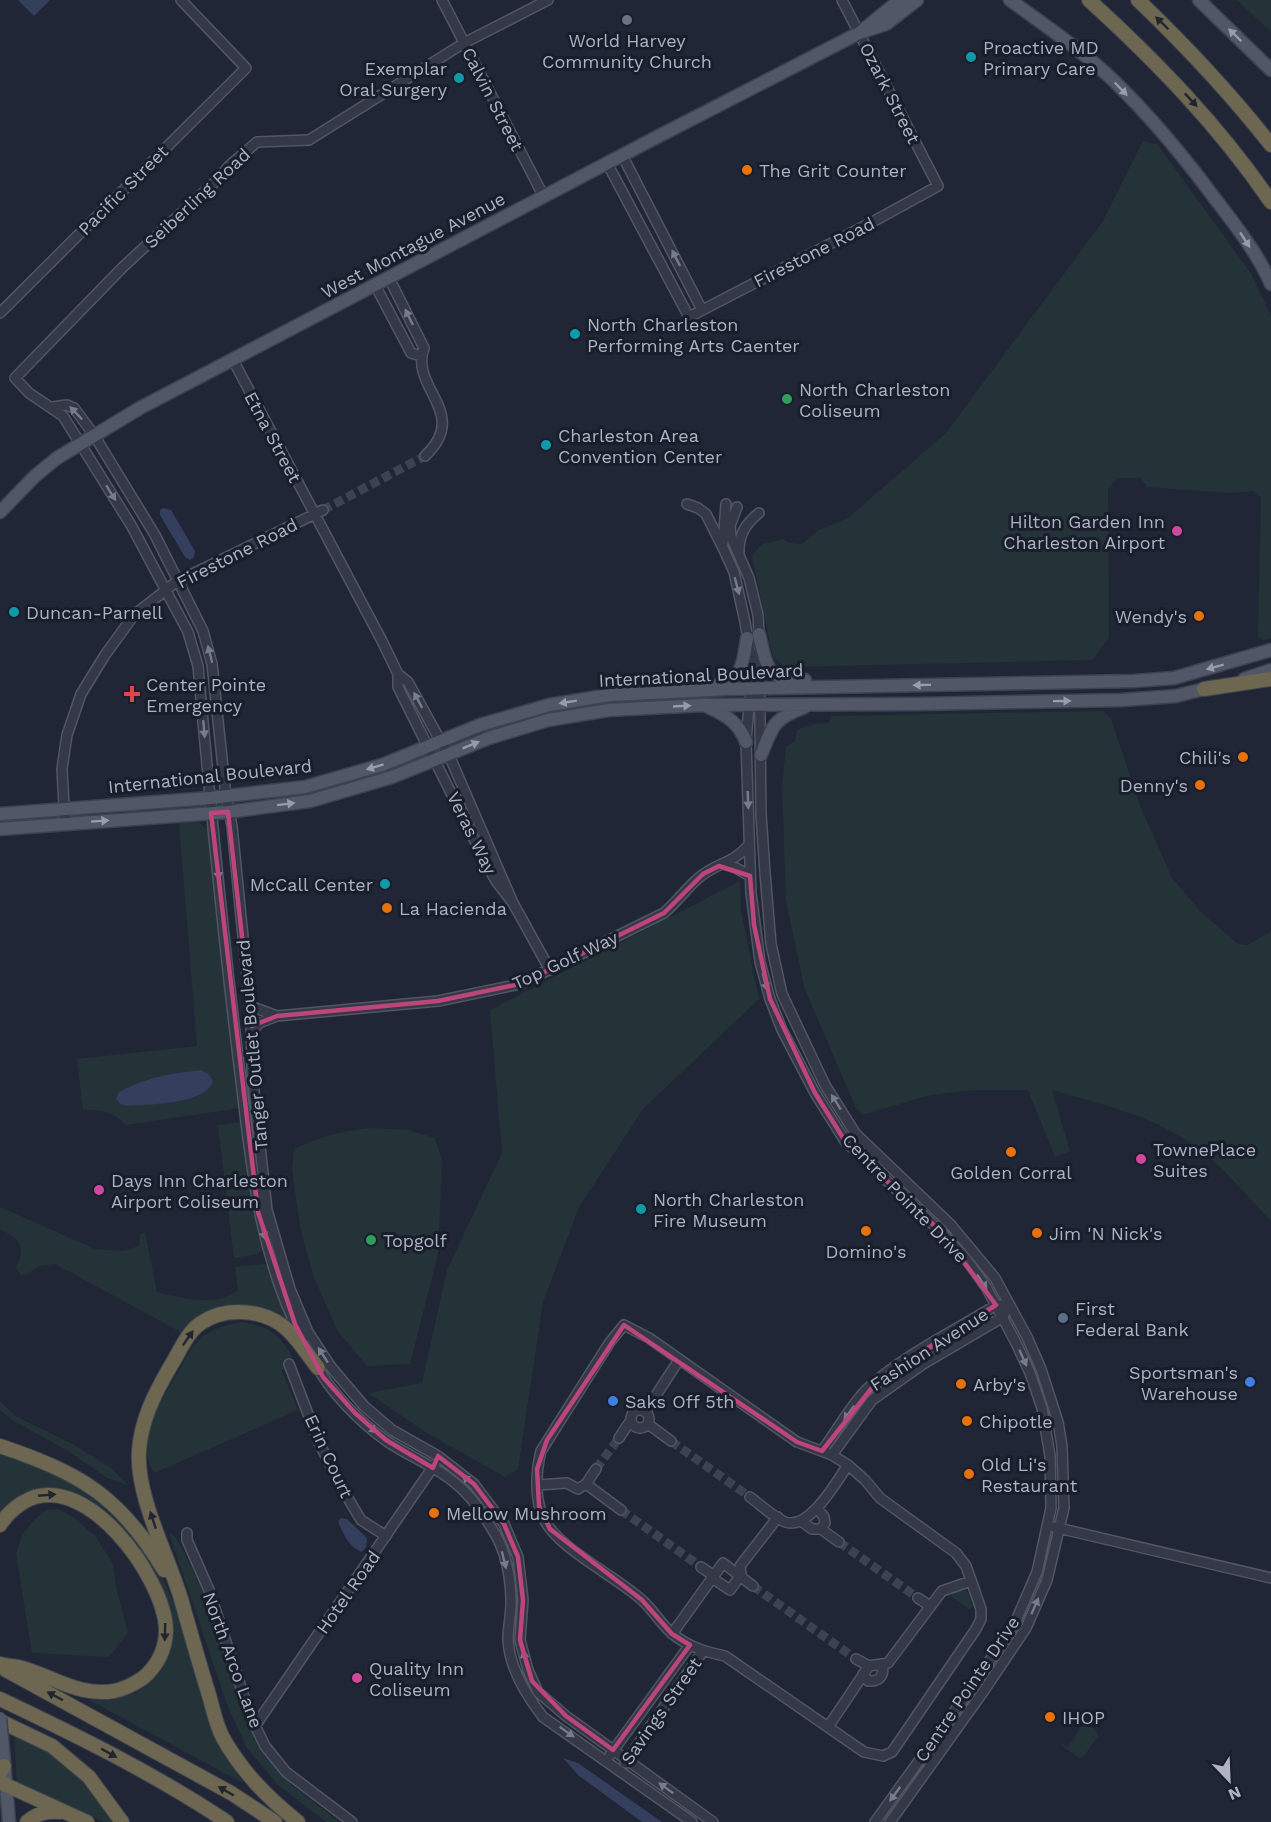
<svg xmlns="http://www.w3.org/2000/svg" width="1271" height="1822" font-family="'Work Sans',sans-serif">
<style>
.green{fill:#233338}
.water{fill:#343e5d}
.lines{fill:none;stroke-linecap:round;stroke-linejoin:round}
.minor-tunnel{stroke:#3c4252;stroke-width:9;stroke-dasharray:9 4.5;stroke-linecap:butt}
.minor-casing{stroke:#515565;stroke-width:12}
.major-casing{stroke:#3d4150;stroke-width:15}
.highway-casing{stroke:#3e4251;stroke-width:16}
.minor{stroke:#343847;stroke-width:9}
.major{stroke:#525767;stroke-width:12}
.highway{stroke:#6d6751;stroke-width:14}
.major-bridge-casing{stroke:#3d4150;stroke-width:15;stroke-linecap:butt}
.major-bridge{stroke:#525767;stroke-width:12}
.oneway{fill:#21252f}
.oneway2{fill:#979bad}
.oneway3{fill:#777b8c}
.marked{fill:none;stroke:#bc467a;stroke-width:4.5;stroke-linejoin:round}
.worship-dot{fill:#6b7280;stroke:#191e2b;stroke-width:2}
.culture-dot{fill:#0f9aa8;stroke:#191e2b;stroke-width:2}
.food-dot{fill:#e8710a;stroke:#191e2b;stroke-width:2}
.leisure-dot{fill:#2e9e5b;stroke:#191e2b;stroke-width:2}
.hotel-dot{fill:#d1479c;stroke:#191e2b;stroke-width:2}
.health-dot{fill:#e0444e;stroke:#191e2b;stroke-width:2}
.service-dot{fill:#5c6f8a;stroke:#191e2b;stroke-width:2}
.shop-dot{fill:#3f7fe0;stroke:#191e2b;stroke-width:2}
.labels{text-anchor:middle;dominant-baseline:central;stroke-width:6;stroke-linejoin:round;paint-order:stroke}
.poi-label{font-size:18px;fill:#aeb2c4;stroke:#191e2b;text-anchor:start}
.street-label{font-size:18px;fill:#aeb2c4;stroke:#191e2b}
</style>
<rect width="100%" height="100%" fill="#202636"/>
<path class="green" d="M1237,0H1271V32Z
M1143,141L1158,145L1250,272L1271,315V638L1263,640L1258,637L1261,497L1253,491L1231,493L1147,487L1141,478H1117L1108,489L1109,638L1092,660L785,667L773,657L752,556L762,544L783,539L789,543L802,544L819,530L848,518L946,433L1103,221Z
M1103,711L1111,719L1141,808L1172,878L1202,913L1238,944L1248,945L1271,931V1221C1247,1196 1221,1164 1192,1144C1151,1115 1099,1104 1052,1090L1070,1151L1055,1157L1028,1090H971L931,1095L862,1115L855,1106L804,987L786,900L782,786L786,747L795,741L797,730L813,724L828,723L831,716Z
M196,822L200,823L208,831L240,1108L126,1125C114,1112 100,1109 83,1110L77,1059L197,1046L179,823Z
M740,881L741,911L759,999L643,1109L579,1207L543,1302L518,1469L505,1477L427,1433L368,1393L422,1383L447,1270L502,1153L490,1010Z
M240,1122L243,1124L254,1211L263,1249L258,1254L234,1258L218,1125Z
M372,1128L408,1130L435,1138L442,1160L438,1254L410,1364L367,1366L337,1330L313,1275L300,1227L292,1169L294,1149C319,1137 344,1130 372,1128Z
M0,1207L95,1249L123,1251L139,1246L140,1234L145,1232L157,1292C184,1298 214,1308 238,1290L235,1267L264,1264L267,1266L280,1303L295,1332L239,1308L180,1337L179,1331L55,1264L40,1266L27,1274L21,1275L16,1268C17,1263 20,1260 21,1254C22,1240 11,1235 0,1229Z
M241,1322C267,1326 279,1333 292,1356L282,1371L298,1410L154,1473C133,1442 165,1394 181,1367C186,1359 190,1349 196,1343C209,1329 223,1326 241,1322Z
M0,1401L17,1417L71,1443L111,1468L128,1485L107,1478L68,1451L12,1420L0,1410Z
M0,1452L73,1480L122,1519L161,1574L173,1602L226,1755L243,1783L89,1700L130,1695L147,1686L162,1670L168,1655L173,1633L170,1613L124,1531L107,1514L74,1492L54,1488L26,1493L9,1505L0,1516Z
M59,1509L74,1518L96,1537L113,1564L116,1587L128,1633L109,1657L32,1653L16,1554L22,1535L34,1520L46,1510Z
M169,1533L177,1539L201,1587L250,1729L263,1753L292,1785L339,1822H326L278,1785L247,1748L228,1707Z
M965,1589L968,1592L972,1606L970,1610L951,1596L953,1592Z
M1079,1720L1096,1731L1098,1736L1084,1756L1079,1758L1061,1745L1062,1744L1068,1747L1082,1726Z
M14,1735C57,1753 91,1784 118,1822H104L17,1783Z"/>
<path class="water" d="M18,0H50L34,16Z
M163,508L171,510L195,551L194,557L190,560L185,557L160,515V510Z
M201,1070L208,1074L213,1081C205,1105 149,1104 127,1106L120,1104L116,1099L119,1092C148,1077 169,1074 201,1070Z
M341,1518L347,1519L367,1538L366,1547L362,1552C349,1547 343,1534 338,1521Z
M563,1758L578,1763L662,1822H642L578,1775Z"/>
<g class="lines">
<path class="minor-tunnel" d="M323,510L425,456
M671,1441L750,1497
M596,1469L619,1438
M621,1510L701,1567
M839,1542L918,1598
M753,1586L856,1659"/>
<defs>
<path id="minor" d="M442,0L544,197
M622,155L702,310
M607,163L689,317L876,220L938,186L842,0
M389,278L424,348C409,388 471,413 425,456
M375,285L411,353L421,356
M0,313L246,68L181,0
M233,360L382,641L398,674V687L487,865L496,881L513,903
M52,407L67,405L74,408L94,435L155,535L203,631L212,664L226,796L232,826L251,1018L252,1072L267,1210L290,1289L308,1332L331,1367L364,1406L392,1430L438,1456L474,1484L504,1524L518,1557L523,1600L520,1640L528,1670L538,1692L566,1716L713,1822
M687,504L698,508L706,514L723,548L734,572L745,622L751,658L752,690L749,705L746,742L751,893L760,962L770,999L782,1030L815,1093L845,1141L943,1234L966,1259L986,1287L1015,1341L1030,1373L1042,1408L1050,1456L1051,1508L1037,1572L1015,1623L967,1694L875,1822
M737,507L730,526L731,537L749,578L758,615L759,634L761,814L765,873L771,944L782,994L825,1085L855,1133L950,1224L995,1278L1027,1337L1041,1369L1058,1422L1062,1446L1064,1508L1047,1580L1026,1628L983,1692L890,1822
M723,543L726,504
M739,555C738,536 745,524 759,513
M398,674L408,682L452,762L513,903L550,970
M65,824L62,769L67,735L81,694L105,655L134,615L176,582L323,510
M724,864L736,868L750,876
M250,1006L277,1016
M251,1034L259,1023L277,1016L438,1001L520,984L664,913C678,901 688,886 701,876C719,862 732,864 749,845
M624,1325L649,1338L797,1442L832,1455L848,1465L865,1480L880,1498L956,1553L966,1566L981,1609V1619L976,1629L892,1752L883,1756L864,1752L725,1656C706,1652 689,1647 674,1635C662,1626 654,1611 643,1601C618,1577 558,1549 544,1519C534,1499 536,1471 541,1451L610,1342Z
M303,1340C259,1257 251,1164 240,1073C223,938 210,802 198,666L188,632L131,525L63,416L29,393L15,378L123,267L216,181L230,165L257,142L309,140L464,43L548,0
M315,1363C330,1392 359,1421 385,1440C411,1458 443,1469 465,1492C475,1502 485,1517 492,1529C506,1549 511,1579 511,1603C511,1615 508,1627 508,1639C509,1668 526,1695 543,1717L692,1822
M289,1364L319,1443L346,1495L361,1520L386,1536
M631 1419a9 9 0 1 1 18 0a9 9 0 1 1-18 0Z
M645,1412L679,1360
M648,1424L671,1441
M619,1438L631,1420
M822,1451C836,1432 849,1408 865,1391C898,1358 956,1330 996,1305H1001
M832,1455L872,1400L923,1364L1003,1317L1005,1312
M586,1484L621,1510
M538,1485L567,1483L578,1489L586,1484L596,1469
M750,1497C761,1505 773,1517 785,1522C809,1531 837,1481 848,1465
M817,1508L824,1517L825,1523L821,1529
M801,1521L812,1529H821L839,1542
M1054,1527L1271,1578
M187,1533V1540L209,1590L250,1715L265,1746L286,1772L352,1822
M701,1567L714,1576L715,1580L730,1590L741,1575L740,1566L778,1517
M918,1598L930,1606
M672,1634L723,1563L753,1586
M856,1659L869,1666L888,1663L942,1591L971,1581
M863,1674L868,1681C879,1682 885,1676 882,1664
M255,1726L435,1464
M828,1727L869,1666
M610,1755L690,1645
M625,1763L703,1651"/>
<path id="major" d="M1010,0C1046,26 1083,51 1115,82C1152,118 1185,158 1216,200C1236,226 1258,254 1271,284
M1199,0L1271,70
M863,30L900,0
M0,512L35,476L57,458L140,408L657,137L859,33L886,24L917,0
M759,634C767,667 766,681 805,680
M1244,679L1271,670
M717,685C744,678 743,662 747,638
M708,707C726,715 739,723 746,742
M761,755C773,725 773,719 805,707
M0,814L210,798L305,787L382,765L480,725L549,705L610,695L728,689L1134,681L1174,678L1271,650
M0,829L228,812L310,801L392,777L489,738L548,720L609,710L704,705L916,704L1122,700L1176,696L1212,687
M3,1749L9,1822"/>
<path id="highway" d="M1089,0C1157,62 1219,126 1271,202
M1138,0C1186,46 1230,93 1271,145
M1204,689L1271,679
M0,1446C80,1473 120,1496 164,1570
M0,1525C6,1515 13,1509 22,1503C82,1464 165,1577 166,1630C166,1649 157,1666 143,1678C134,1684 125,1689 114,1691C80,1697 54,1677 22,1668C15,1666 7,1666 0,1664
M6,1670L231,1793L275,1822
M0,1699C78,1736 155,1774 227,1822
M0,1721L52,1746L89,1777L122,1822
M0,1772L4,1766
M0,1781L6,1785L87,1822
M27,1822C37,1813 47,1811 60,1812
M298,1822C267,1797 243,1773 223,1738C216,1725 213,1709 209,1695C199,1663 190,1631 181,1599C168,1555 136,1497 139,1451C141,1420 155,1393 170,1367C179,1353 187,1332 201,1323C224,1307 261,1309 283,1326C297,1337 307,1354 318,1368"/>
</defs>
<use href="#minor" class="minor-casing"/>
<use href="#major" class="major-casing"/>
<use href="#highway" class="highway-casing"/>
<use href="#minor" class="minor"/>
<use href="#major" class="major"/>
<use href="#highway" class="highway"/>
<defs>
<path id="major-bridge" d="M0,1718L3,1749"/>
</defs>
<use href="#major-bridge" class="major-bridge-casing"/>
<use href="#major-bridge" class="major-bridge"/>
</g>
<defs><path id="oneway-solid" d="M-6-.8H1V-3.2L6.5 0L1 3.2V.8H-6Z" transform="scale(1.5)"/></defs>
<g class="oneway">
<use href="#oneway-solid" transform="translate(1162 23) rotate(-136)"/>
<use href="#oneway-solid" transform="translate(1191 100) rotate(47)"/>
<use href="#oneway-solid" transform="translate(188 1338) rotate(-55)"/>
<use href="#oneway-solid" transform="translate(47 1495) rotate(-5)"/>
<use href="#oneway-solid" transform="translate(153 1520) rotate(-108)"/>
<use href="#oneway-solid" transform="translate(165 1632) rotate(91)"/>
<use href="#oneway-solid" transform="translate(55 1696) rotate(-152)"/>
<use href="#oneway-solid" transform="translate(109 1753) rotate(29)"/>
<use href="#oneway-solid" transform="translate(226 1791) rotate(-150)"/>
</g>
<g class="oneway2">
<use href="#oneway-solid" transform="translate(1235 35) rotate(-136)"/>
<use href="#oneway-solid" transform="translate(1121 89) rotate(46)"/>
<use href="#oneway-solid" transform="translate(1245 240) rotate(57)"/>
<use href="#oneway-solid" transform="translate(1215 667) rotate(165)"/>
<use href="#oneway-solid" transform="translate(922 685) rotate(179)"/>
<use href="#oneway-solid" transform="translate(1062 701) rotate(-1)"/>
<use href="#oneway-solid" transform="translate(568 702) rotate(171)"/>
<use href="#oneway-solid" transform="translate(682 706) rotate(-3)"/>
<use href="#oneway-solid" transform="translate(471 745) rotate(-22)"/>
<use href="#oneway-solid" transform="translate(375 767) rotate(163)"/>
<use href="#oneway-solid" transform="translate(286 804) rotate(-7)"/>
<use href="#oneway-solid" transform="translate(100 821) rotate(-4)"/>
</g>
<g class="oneway3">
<use href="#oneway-solid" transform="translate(676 258) rotate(-117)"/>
<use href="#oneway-solid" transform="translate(409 317) rotate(-116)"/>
<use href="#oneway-solid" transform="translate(76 413) rotate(-134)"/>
<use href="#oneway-solid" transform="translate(111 493) rotate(58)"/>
<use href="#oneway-solid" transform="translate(737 586) rotate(75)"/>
<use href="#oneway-solid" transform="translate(210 654) rotate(-104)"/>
<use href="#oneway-solid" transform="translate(418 700) rotate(-118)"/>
<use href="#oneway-solid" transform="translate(204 729) rotate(85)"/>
<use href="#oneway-solid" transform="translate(748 800) rotate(88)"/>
<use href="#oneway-solid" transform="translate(218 871) rotate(84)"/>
<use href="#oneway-solid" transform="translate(765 982) rotate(75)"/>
<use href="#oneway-solid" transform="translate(836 1102) rotate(-122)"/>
<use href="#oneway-solid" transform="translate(263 1231) rotate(75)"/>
<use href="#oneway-solid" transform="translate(982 1282) rotate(56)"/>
<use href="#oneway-solid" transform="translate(323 1355) rotate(-123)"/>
<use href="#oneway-solid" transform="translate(1023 1358) rotate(66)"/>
<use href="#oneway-solid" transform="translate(849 1413) rotate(125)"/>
<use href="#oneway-solid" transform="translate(370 1427) rotate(41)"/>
<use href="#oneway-solid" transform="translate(469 1481) rotate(-139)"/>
<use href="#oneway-solid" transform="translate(504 1560) rotate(76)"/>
<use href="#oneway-solid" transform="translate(1035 1606) rotate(-66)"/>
<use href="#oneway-solid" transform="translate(525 1659) rotate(-104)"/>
<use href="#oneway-solid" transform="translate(567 1732) rotate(35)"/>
<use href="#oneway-solid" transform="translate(666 1788) rotate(-144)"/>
<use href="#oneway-solid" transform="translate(895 1794) rotate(126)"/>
</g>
<path class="marked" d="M228,812L252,1026L277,1016L438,1001L520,984L664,913L703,874L719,866L750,876L754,925L770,999L815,1093L845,1141L943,1234L996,1305L879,1379L822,1451L797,1442L624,1325L547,1440L537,1469L539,1506L550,1529L642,1600L672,1634L690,1645L613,1750L566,1716L532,1681L520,1640L523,1600L518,1557L504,1524L474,1484L438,1456L433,1468L386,1440L355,1413L323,1377L295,1324L258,1212L211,813Z"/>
<circle class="worship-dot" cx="627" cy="20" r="6"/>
<g class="culture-dot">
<circle cx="971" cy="57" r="6"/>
<circle cx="459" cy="78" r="6"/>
<circle cx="575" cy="334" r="6"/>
<circle cx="546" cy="445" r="6"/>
<circle cx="14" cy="612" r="6"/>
<circle cx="385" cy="884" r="6"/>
<circle cx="641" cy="1209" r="6"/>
</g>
<g class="food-dot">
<circle cx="747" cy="170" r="6"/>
<circle cx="1199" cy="616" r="6"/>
<circle cx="1243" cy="757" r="6"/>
<circle cx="1200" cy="785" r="6"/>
<circle cx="387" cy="908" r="6"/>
<circle cx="1011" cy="1152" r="6"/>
<circle cx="866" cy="1231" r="6"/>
<circle cx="1037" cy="1233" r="6"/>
<circle cx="961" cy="1384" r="6"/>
<circle cx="967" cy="1421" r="6"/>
<circle cx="969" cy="1474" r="6"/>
<circle cx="434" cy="1513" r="6"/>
<circle cx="1050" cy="1717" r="6"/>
</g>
<g class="leisure-dot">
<circle cx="787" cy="399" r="6"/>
<circle cx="371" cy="1240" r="6"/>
</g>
<g class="hotel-dot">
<circle cx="1177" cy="531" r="6"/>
<circle cx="1141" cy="1159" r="6"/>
<circle cx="99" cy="1190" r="6"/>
<circle cx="357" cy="1678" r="6"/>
</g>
<path class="health-dot" d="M129 685h6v6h6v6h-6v6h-6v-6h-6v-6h6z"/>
<circle class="service-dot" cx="1063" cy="1318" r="6"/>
<g class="shop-dot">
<circle cx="1250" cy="1382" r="6"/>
<circle cx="613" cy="1401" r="6"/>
</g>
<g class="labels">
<g class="poi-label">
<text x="627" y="40" text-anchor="middle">World Harvey<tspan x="627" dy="21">Community Church</tspan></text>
<text x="983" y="47">Proactive MD<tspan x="983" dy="21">Primary Care</tspan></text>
<text x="447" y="68" text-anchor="end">Exemplar<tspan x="447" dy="21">Oral Surgery</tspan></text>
<text x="759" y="170">The Grit Counter</text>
<text x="587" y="324">North Charleston<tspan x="587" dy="21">Performing Arts Caenter</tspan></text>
<text x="799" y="389">North Charleston<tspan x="799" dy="21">Coliseum</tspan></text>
<text x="558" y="435">Charleston Area<tspan x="558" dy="21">Convention Center</tspan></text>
<text x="1165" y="521" text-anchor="end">Hilton Garden Inn<tspan x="1165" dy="21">Charleston Airport</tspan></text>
<text x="26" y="612">Duncan-Parnell</text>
<text x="1187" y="616" text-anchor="end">Wendy's</text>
<text x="146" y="684">Center Pointe<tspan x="146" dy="21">Emergency</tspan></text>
<text x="1231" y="757" text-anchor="end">Chili's</text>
<text x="1188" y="785" text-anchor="end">Denny's</text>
<text x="373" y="884" text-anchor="end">McCall Center</text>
<text x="399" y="908">La Hacienda</text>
<text x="1153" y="1149">TownePlace<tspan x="1153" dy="21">Suites</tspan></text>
<text x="1011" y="1172" text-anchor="middle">Golden Corral</text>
<text x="111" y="1180">Days Inn Charleston<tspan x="111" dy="21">Airport Coliseum</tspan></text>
<text x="653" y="1199">North Charleston<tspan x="653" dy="21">Fire Museum</tspan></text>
<text x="1049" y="1233">Jim 'N Nick's</text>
<text x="383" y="1240">Topgolf</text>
<text x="866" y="1251" text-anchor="middle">Domino's</text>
<text x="1075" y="1308">First<tspan x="1075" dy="21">Federal Bank</tspan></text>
<text x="1238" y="1372" text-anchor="end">Sportsman's<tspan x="1238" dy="21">Warehouse</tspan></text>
<text x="973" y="1384">Arby's</text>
<text x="625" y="1401">Saks Off 5th</text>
<text x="979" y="1421">Chipotle</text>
<text x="981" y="1464">Old Li's<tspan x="981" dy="21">Restaurant</tspan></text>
<text x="446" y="1513">Mellow Mushroom</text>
<text x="369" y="1668">Quality Inn<tspan x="369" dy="21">Coliseum</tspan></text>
<text x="1062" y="1717">IHOP</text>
</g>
<g class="street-label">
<text transform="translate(890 93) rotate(63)">Ozark Street</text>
<text transform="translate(493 99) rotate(63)">Calvin Street</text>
<text transform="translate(123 190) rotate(-45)">Pacific Street</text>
<text transform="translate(197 198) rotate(-43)">Seiberling Road</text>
<text transform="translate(413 245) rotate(-28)">West Montague Avenue</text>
<text transform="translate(814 252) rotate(-27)">Firestone Road</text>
<text transform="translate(273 437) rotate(62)">Etna Street</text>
<text transform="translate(237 553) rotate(-27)">Firestone Road</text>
<text transform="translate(701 675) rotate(-3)">International Boulevard</text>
<text transform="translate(210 776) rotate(-6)">International Boulevard</text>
<text transform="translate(472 833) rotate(64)">Veras Way</text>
<text transform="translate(565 960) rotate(-25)">Top Golf Way</text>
<text transform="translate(252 1045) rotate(-95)">Tanger Outlet Boulevard</text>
<text transform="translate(905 1198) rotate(46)">Centre Pointe Drive</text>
<text transform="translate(929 1349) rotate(-33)">Fashion Avenue</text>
<text transform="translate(329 1456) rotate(65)">Erin Court</text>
<text transform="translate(348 1592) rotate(-55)">Hotel Road</text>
<text transform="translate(233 1660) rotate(70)">North Arco Lane</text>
<text transform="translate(967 1689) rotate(-56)">Centre Pointe Drive</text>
<text transform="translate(661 1711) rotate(-55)">Savings Street</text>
</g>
</g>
<g transform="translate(1229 1780) rotate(157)" stroke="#191e2b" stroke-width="4.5" paint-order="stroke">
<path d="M0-4.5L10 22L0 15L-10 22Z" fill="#aeb2c4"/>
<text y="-9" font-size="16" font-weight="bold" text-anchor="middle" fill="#aeb2c4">N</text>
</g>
</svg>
